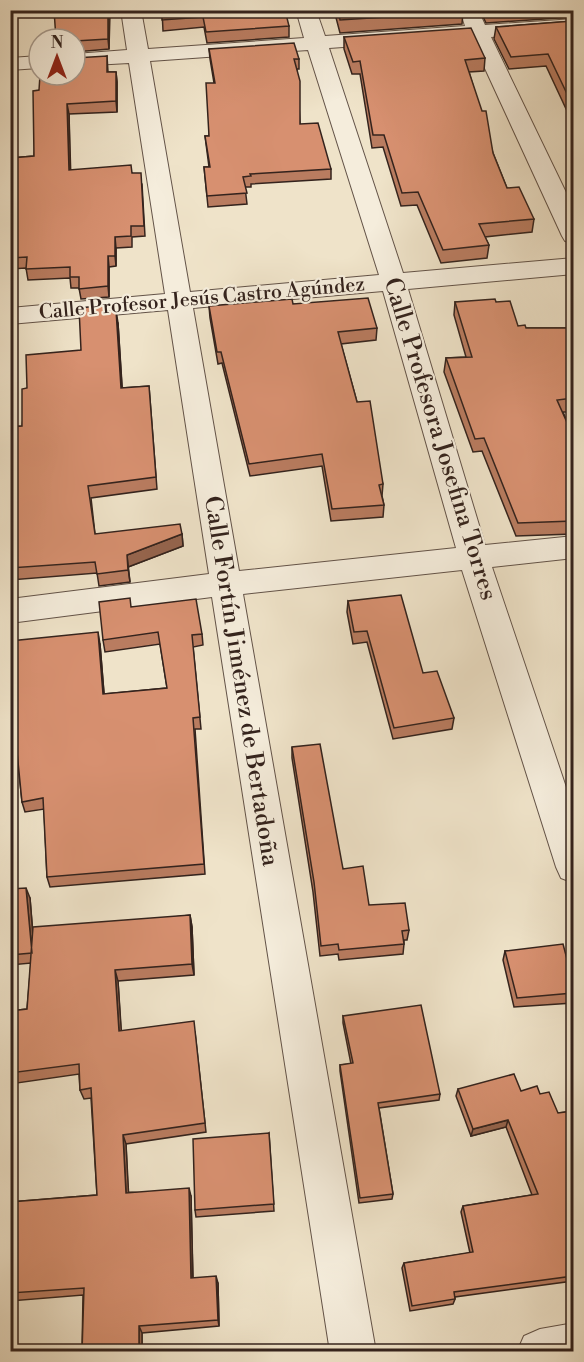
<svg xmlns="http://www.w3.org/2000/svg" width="584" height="1362" font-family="'Libre Bodoni',serif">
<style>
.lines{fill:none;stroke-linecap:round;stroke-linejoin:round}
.minor-casing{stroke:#635348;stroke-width:2}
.minor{fill:#f5eddc;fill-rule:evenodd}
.wall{fill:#b97c60;stroke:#34231d;stroke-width:1.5}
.shaded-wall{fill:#96654e;stroke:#34231d;stroke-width:1.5}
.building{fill:#d79070;stroke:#34231d;stroke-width:1.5}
.labels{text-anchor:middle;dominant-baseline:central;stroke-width:4.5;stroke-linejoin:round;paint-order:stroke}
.far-street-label{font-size:20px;fill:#34231d;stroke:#f5eddc}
.street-label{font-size:24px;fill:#34231d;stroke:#f5eddc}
</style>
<rect width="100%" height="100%" fill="#efe3c9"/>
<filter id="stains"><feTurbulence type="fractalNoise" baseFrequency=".00333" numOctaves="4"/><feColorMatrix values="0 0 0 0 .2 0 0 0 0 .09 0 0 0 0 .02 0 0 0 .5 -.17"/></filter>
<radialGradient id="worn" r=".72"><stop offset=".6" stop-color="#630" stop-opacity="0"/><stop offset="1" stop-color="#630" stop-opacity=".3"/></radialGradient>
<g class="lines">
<defs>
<path id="minor" d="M121,10H141L148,49L304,38L296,10H316L325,36L465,26L460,10H478L485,25L574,19V31L491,37L574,209V243L565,241L562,236L471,38L329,48L403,273L574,258V274L408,289L485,545L574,536V558L492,567L574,811V883L561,878L556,867L462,570L243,594L376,1352H330L212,597L10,623V599L209,574L168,310L10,324V308L165,294L129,63L75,66V54L127,50ZM308,50L379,275L190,292L150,61ZM383,291L456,548L239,571L193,308Z
M39,56V68L10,70V58Z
M574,1323V1352H517L524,1336L540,1329Z"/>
</defs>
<use href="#minor" class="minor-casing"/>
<use href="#minor" class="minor"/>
</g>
<path class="wall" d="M54,10H109V49L75,52V39Z
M162,10L289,26V37L207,43L204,27L163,31Z
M334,10H463V12L462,24L340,33Z
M480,10H573V17L486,23Z
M573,21V130L567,111L546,66L509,69L494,39L496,27Z
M344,37L485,58L484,71L469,72L493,153L507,188L534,219L532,232L485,237L489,245L487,258L441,263L417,205L401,206L383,147L372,148L360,74H352L344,49Z
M209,49L299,59V69H297L300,124L331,169V179L251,184V187H245L247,204L208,207L204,167H209L205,136H209L214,83L210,59Z
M107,56L108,72H116L117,82V112L69,114L70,170L132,173L142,184L145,236L132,237V247L116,248V266L109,267V297L81,299L79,288H71L70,278L28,280L26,268L10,269L11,158L34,156L39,90Z
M455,302H496L518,326L526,328H573V412H563L573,436V534L516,536L482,451L473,452L444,372L446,358L466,357L454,315Z
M293,304L377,328L376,340L341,344L357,402L383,484L382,496L384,505L383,517L331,521L322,466L250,476L222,363L218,364L210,318L209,306Z
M109,311L118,323L122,388L149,386L157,489L91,498L95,534H182L183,546L128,567L130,582L99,586L97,573L10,580V427L22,426L27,388L81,350Z
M348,601L423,673L454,718L452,729L393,739L367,642L353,644L347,612Z
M132,607L202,634L203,645L193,647L201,729H195L205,874L50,887L47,877L44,809L25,812L22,802L17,753L10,754V641L100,644L104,694L167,688L160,644L105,652L103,640Z
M292,747L343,869L369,905L409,930L407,940H404V944L403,954L339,960L338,954L320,956L313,892L292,758Z
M10,889L30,898L33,934L190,915L192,927L194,975L118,981L121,1031L195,1032L206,1132L126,1144L128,1192L191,1196L193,1278L218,1283L219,1326L142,1333V1352H82L83,1295L10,1301V1202L97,1195L91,1098L84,1099L80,1090L79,1074L10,1084V1011L27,1009L31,963L10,965Z
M505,951L573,982V1003L514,1007L503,960Z
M343,1016L440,1094L439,1100L379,1108L393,1194L392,1199L359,1203L340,1071V1065L351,1064L343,1023Z
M458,1089L521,1091L540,1094L558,1113L573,1111V1281L455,1297V1299L453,1304L410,1311L402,1268L404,1263L470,1253L461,1212L463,1206L532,1195L506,1127L471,1136L456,1096Z
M269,1133L274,1211L196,1217L195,1210Z"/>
<path class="shaded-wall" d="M108,10H109L110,14L109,49L108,39Z
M116,72L117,82V112L116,101Z
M67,104L69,114L71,181L69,170Z
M115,237L116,248V266L115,256Z
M108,256L109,267V297L108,286Z
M116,310L118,323L123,400L121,388Z
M182,534L183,546L128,567L130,582L127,555Z
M98,632L100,644L105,705L103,694Z
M26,888L30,898L35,963L32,953Z
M190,915L192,927L194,975L192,964Z
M115,970L118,981L122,1041L119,1031Z
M508,1120L506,1127L471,1136L473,1129Z
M123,1135L126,1144L129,1201L126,1193Z
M189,1188L191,1196L193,1285L191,1278Z
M216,1276L218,1283L219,1326L218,1320Z
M139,1326L142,1333V1352H139Z"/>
<path class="building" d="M54,10H108V39L75,41V39H56Z
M162,10H285L289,26L206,32L203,17L162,20Z
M338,10H463V12L340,20Z
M573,21V110L569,98L548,54L511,57L496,27Z
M471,28L485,58L465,60L482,111H486L493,153L507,188L519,187L534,219L479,224L489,245L443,250L418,192L402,193L384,135H373L360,61L353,62L344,37Z
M294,43L299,59H294L300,81V124L318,123L331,169L250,174L251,176L243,177L247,193L207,196L204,167H210L205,136H209L206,83H215L209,49Z
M107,56V72H116V101L67,104L69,170L131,165L132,173H141L144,226H131V236L115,237V256H108V286L79,289V277H70V267L26,269L27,257L10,258L11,158L34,156L33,91L39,90L40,75H75V58Z
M368,298L377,328L338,332L357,402L370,401L383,484L379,485L384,505L332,509L322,454L249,464L221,352H217L209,306L292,299L293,304Z
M495,299L496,302L510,301L518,326L525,325L526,328H573V398L557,400L573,436V521L518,523L484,438L475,439L446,358L472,357L455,302Z
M108,305V311L116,310L121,388L149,386L156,477L88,486L95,534L180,524L182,534L127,555L128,570L97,574L95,562L10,568V427L22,426V389L27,388L26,355L81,350L79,308Z
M401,595L423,673L437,671L454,718L394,728L367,631L354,632L348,601Z
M130,598L131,607L196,599L202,634L192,635L200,717L193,718L204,864L47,877L43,798L22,802L16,742L10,743V641L98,632L103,694L167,688L158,632L103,640L99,602Z
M320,744L343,869L363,866L369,905L405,903L409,930L402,931L404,944L339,950L338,944L321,946L314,882L292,747Z
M26,888L32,953L10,955V889Z
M190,915L192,964L115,970L119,1031L194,1021L205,1123L123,1135L126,1193L189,1188L191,1278L216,1276L218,1320L139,1326V1352H82L84,1288L10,1293V1202L97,1195L91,1088L80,1090L79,1064L10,1073V1011L27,1009L33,927Z
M563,944L573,982V993L517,998L505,951Z
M421,1005L440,1094L378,1103L393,1194L360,1198L340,1065L353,1063L343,1016Z
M514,1074L521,1091L537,1086L540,1094L549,1092L558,1113L573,1111V1276L454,1292L455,1299L412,1306L404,1263L473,1252L463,1206L538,1194L508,1120L473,1129L458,1089Z
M269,1133L274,1204L195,1210L193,1139Z"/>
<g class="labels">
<g class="far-street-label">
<text transform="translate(202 299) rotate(-5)">Calle Profesor Jesús Castro Agúndez</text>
</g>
<g class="street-label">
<text transform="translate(440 439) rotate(73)">Calle Profesora Josefina Torres</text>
<text transform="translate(241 681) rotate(81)">Calle Fortín Jiménez de Bertadoña</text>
</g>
</g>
<rect width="584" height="1362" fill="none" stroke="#efe3c9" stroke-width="36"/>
<rect x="12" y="12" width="560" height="1338" fill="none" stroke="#34231d" stroke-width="3"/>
<rect x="18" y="18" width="548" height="1326" fill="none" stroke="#34231d" stroke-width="1.5"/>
<g transform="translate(57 57)"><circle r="28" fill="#f5eddc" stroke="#a89c90" stroke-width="1.5"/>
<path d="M0-4.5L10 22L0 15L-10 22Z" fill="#8f2418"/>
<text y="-9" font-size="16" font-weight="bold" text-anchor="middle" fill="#34231d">N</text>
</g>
<rect width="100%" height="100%" filter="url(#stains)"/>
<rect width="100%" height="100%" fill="url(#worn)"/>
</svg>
